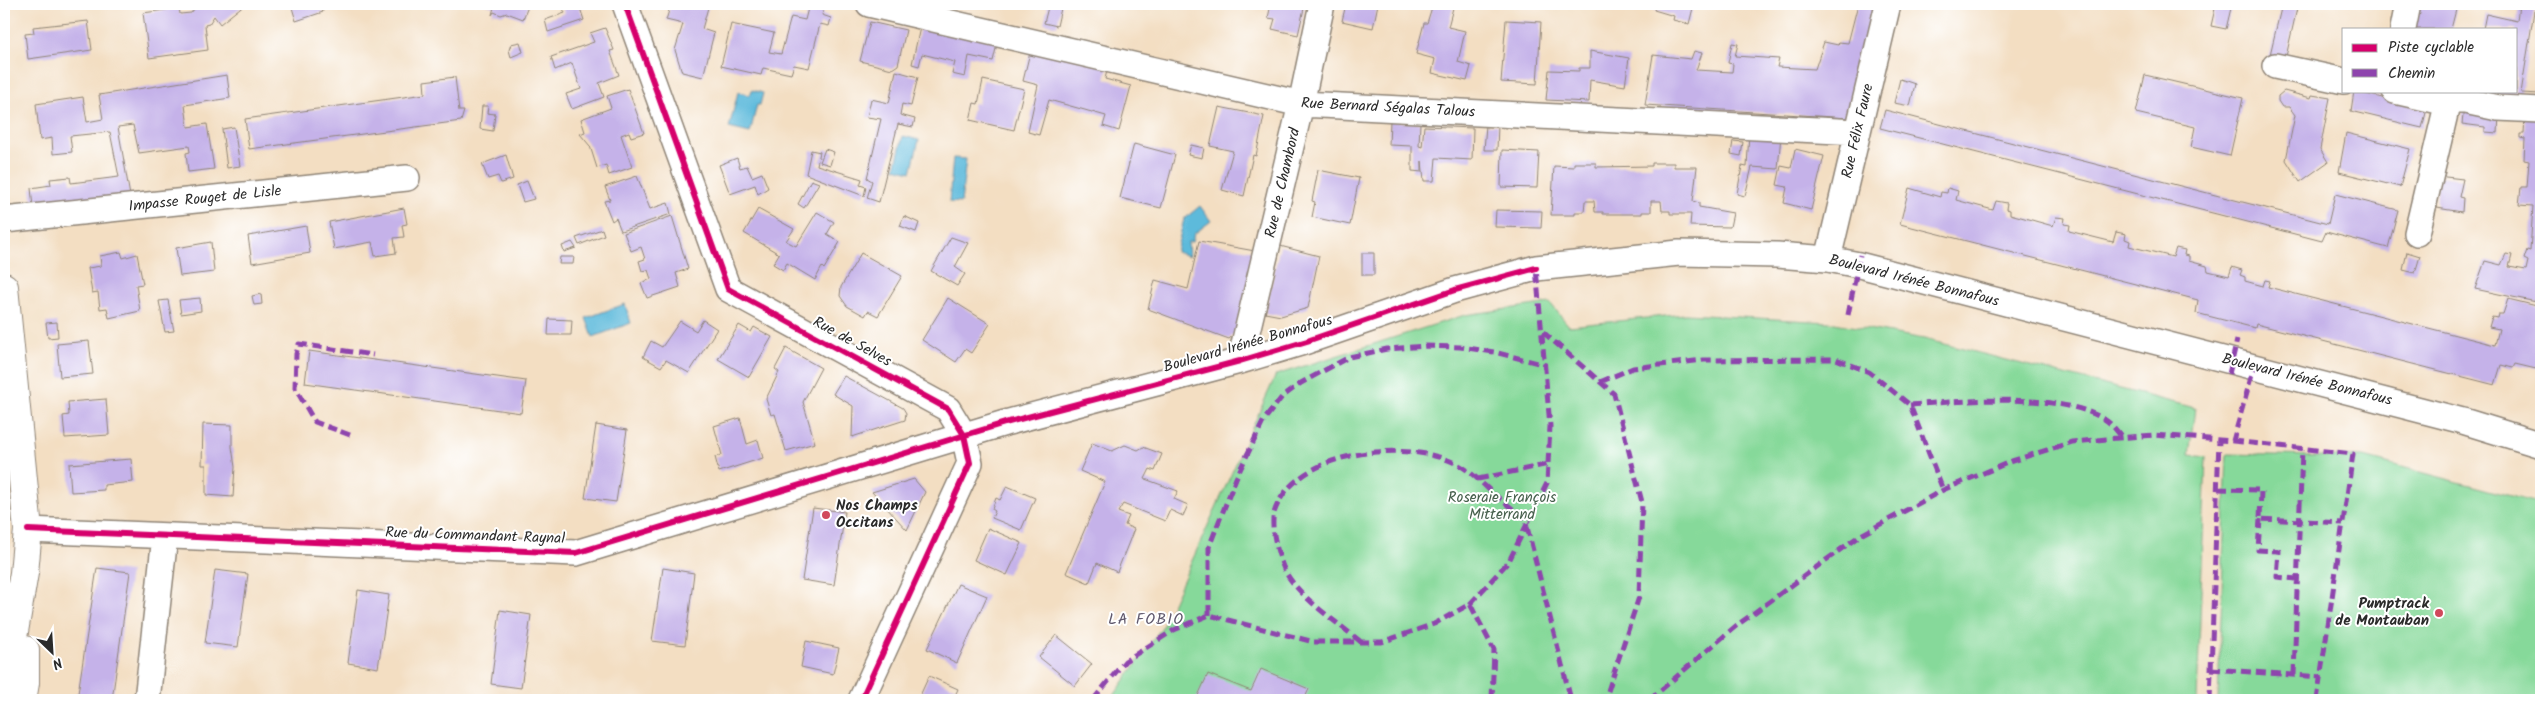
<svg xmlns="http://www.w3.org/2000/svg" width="2545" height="704" font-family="Kalam,sans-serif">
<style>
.green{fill:#86d99a;stroke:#588262}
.water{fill:#5dbadb;stroke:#447283}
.building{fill:#c5b2e9}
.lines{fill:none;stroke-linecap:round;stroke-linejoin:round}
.street-casing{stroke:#8f8476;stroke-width:28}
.secondary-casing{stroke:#8f8476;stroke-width:30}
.street{stroke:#fff;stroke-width:25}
.secondary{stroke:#fff;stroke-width:28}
.quiet{stroke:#8e44ad;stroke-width:5;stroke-dasharray:10 5;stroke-linecap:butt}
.cycleway-casing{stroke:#fff;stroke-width:9}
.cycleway{stroke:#d6006c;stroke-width:6}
.poi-dot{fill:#d1495b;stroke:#fff;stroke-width:2}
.labels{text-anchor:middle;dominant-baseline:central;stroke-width:4;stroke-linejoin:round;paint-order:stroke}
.street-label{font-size:15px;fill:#2b2b2b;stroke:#fff}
.park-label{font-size:15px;fill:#465f4c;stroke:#fff}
.poi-label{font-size:15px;font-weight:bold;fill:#2b2b2b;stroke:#fff;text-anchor:start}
.neighbourhood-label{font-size:16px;letter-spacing:1px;fill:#615a6e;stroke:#fff}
</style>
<rect width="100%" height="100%" fill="#fff"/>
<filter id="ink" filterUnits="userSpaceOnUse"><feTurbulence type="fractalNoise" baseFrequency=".02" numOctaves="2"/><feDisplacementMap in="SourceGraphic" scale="10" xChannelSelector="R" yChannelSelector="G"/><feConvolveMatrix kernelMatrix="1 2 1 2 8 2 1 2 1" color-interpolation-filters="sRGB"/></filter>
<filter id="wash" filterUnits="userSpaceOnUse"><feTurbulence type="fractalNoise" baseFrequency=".0096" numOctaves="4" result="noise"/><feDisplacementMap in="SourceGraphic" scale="20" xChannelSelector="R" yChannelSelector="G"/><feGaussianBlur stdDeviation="1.12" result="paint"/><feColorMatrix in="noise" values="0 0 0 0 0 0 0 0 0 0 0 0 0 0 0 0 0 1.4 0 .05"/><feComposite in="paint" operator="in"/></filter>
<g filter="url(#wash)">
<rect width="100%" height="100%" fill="#f3dec2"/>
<path class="green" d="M1550,303L1569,326L1685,314L1829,322L1924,339L2195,408L2189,455L2206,457L2197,700H1111L1162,627L1276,375L1465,315Z
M2227,454L2364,457L2541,504V700H2218Z"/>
<path class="water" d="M752,90L763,93L760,105H757L750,133L729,128L738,92L750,95Z
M903,136L919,140L911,172L895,168Z
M953,158L966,159L961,203L949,202Z
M1200,206L1211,221L1194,234L1192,242H1188L1189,256L1176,252L1184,219Z
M625,304L631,323L593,337L586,318Z"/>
<g id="blocks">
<path class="building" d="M204,4H245L220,24L214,16L209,24L205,25L208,50L149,58L143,13L179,8L180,14L191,13L195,8L205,5Z
M291,4H320L323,12L296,21Z
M484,4H529L523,19L507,13L501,15L494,12L492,15L494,7Z
M561,4H591L580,8L584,20L548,32L545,20L565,13Z
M671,4H709L702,29L714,33L703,77L682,72L675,50L683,24L666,20Z
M809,4H825L822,15L831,18L829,26L820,24L809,68L794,65L791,74L763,68L761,75L721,66L731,24L774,33L769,52L781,54L791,17L805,20Z
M1038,4H1062L1057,26L1044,23L1048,7Z
M1271,4H1305L1298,35L1272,29L1275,19L1268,18Z
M1346,4H1378L1373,28L1342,21Z
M1433,4H1454L1448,27L1465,31L1458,62L1471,66L1467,81L1432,73L1435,59L1416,54L1424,23H1427Z
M1656,4H1694L1689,24L1673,20L1674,16L1654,10Z
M1858,4H1875L1848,118L1645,105L1653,55L1691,59L1694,51L1702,53L1696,70L1732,72L1733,64L1728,63L1732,43L1738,44L1735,56L1779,59L1777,67L1815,69L1824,42L1838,45L1839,42L1848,43Z
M2216,4H2232L2226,29L2211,26Z
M2282,4H2298L2285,61L2269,59Z
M2417,4L2457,6L2451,29H2412Z
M2519,4H2541V12L2534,11L2521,93L2541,94V104L2479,98L2480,91H2516V29H2483L2486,14L2517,21Z
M922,18L999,36L993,61L969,56L965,77L952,74L955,62L922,54L919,66L912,64Z
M1506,20L1541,22L1537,84L1501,82Z
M88,21L92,50L28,59L25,34L34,33L33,27Z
M870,22L906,30L898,65L892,69L860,61Z
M605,28L614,50L610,51L619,75L599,83L604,97L572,109L566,94L581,89L572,63L555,70L551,57L594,42L590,33Z
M520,42L523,52L511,57L509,50L511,44Z
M1032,44L1109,62L1105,79L1131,86L1119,131L1103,126L1106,116L1049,100L1039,135L1028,132L1038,85L1023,81Z
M1590,51L1629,58L1625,86L1590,80L1589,102L1546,100L1549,70L1579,71V68H1590Z
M896,71L918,77L911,106L902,104L900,115L915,119L913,127L898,124L879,202L867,198L872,181L867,178L881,119L867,117L871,99L889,103Z
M227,75L230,98L185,105L188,127L207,124L214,169L188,172L186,153L190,152L189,146L139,153L133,125L118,127L130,196L33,207L31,188L51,185L50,179L70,177L71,183L119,177L110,132L70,136L72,152L53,154L52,138L40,140L36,104L83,97L87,122L103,119L99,95Z
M2145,75L2243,98L2230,156L2191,147L2195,127L2136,113Z
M455,77L459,111H464L461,121L249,149L245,119L425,94L424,81Z
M1900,79L1915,84L1910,106L1894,103Z
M983,80L1024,89L1014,130L970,120L974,103L978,104Z
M628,89L644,133L631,137L629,132L621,135L632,167L609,175L606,165L597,168L590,146L580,134L585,132L581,119L611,108L607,96Z
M2284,91L2311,98L2312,95L2330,98L2320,149L2328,162L2300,182L2286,160L2295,115L2289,107H2282L2278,101V96Z
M2354,91L2427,109L2422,128L2351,111Z
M482,106H488L487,113L495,114L493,131L480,129Z
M1219,107L1264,116L1256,156L1253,155L1244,196L1222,190L1233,151L1210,146Z
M2464,107L2499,115L2498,133L2485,132V127L2462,124Z
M1885,110L2328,224L2335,194L2398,210L2388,248L2326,232L2322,241L1880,128Z
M2525,114L2541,115V303L2475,289L2485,261L2501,265L2506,254L2512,255L2509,267L2526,270L2528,261L2524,259L2527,250L2530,251L2533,206L2519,205L2521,187H2527L2529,161L2524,160L2525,139L2520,138V134H2524Z
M1390,121L1420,123L1419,146L1422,147L1424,126L1473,128L1472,160L1436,158L1434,181H1424L1422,161V172L1412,171V146L1389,145Z
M1486,125H1498L1497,150H1484Z
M234,127L240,166L227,168L222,129Z
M1749,133L1781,135L1778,169L1752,167L1745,196L1737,194L1742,166L1747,167Z
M2346,133L2410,149L2400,187L2339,172Z
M1733,141L1743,142L1741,156L1731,154Z
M1134,144L1175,155L1161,208L1120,198Z
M1191,145L1204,148L1202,158L1188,155Z
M825,149L834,152L830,165L820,162Z
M1795,149L1824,156L1811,210L1784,203L1787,187L1777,185L1781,166L1791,168Z
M811,150L820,152L817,165L862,179L860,185L866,187L864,196L806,174Z
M1502,150L1539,152L1537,188L1501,187Z
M506,155L513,179L501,183L498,176L488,179L482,164Z
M737,158L740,168L747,166L752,177L762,173L768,188L758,194L755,185L730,194L719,165Z
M1574,163H1596V167L1652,166V163H1674V167H1697L1693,201L1699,203V207L1733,213L1730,227L1690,226L1691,214H1670V211H1662L1661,201H1651V212H1642V214H1603V212H1595L1594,201H1585L1584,212H1575V215H1551L1554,166L1574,167Z
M1318,170L1359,178L1350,225L1312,217L1315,202L1312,201Z
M637,176L650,209L668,203L671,214L621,231L616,218L612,221L604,201L610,200L605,187Z
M2437,176L2463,179L2459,197L2463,198L2462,212L2437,208Z
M811,180L819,183L804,208L798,204Z
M527,181L534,199L523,202L517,185Z
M1909,188L1940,197L1941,192L1947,193L1948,188L1958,191L1956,200L1993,210L1996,201L2007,203L2006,209L2010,210V214L2053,226L2056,217L2065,218L2064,224L2070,225L2069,231L2113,242L2116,232L2126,234L2125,239L2130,241L2129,246L2173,257L2176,248L2185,250L2184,255L2189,256V261L2207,266L2208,271L2229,276L2232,267L2242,270L2240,275L2245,277V281L2263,286L2265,280L2270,281L2268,287L2495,345L2499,329L2489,327L2492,317L2497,318L2498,314H2503L2508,299L2541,307V347L2536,369L2515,364L2513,368L2501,365L2495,385L2256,324L2255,328L2196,313L2198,300L1900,224Z
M404,208L407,224L402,225L404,237L394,238L396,253L375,256L372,242L334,249L329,222Z
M758,209L794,229L786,241L796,246L817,212L834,222L827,234L840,242L824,269L822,267L815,280L787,263L783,270L773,264L779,254L744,233Z
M1496,210L1542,211L1541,228L1495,227Z
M672,216L688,269L676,273L680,287L647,298L641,283L651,279L648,270L642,271L639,261L645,259L641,247L631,251L624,233Z
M904,216L919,223L916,232L900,226Z
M306,226L310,253L252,263L248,236Z
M602,229L604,235L579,245L576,238Z
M951,237L968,243L955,267L965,274L957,286L931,271Z
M1199,241L1255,251L1238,331L1229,339L1148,309L1155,280L1188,289Z
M211,242L214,272L180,276L176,248Z
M572,242L576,248L564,252L562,246Z
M1280,246L1319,256L1308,308L1281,316L1265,313Z
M121,252L123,258L137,254L143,284L136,285L140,311L109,318L107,308L100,309L98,292L92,293L88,268L101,266L100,256Z
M2407,252L2420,256L2415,273L2403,270Z
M861,253L902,276L878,316L868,311L865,316L847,306L840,296L841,287Z
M1362,253H1374V275H1362Z
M560,257H574L573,264H559Z
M261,294L262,304L254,305L252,296Z
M200,298L201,311L181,314L179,300Z
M948,298L990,324L971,353L965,349L956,362L922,340Z
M168,300L174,331L165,332L159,301Z
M549,319L572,320L571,335H548Z
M703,320L717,329L689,373L666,360L661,367L643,357L651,341L662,347L680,321L696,331Z
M57,322L58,337L48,338L46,323Z
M739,325L751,332L754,327L772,337L749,377L718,359Z
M89,341L93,374L60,377L57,344Z
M786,348L821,368L803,402L815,443L786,451L775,414L771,415L766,399L779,372L775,369Z
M309,351L526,381L521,413L305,383Z
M844,376L903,408L906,413L905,420L852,437L853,406L833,394Z
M106,399L109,435L65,438L63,416L69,415L68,402Z
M740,418L747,444L758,440L763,458L719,472L715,457L722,455L714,426Z
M203,424L232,425V447L235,467L233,497L206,495V465H202Z
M596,425L627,430L616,502L585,498Z
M1092,443L1112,451L1125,445L1138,450L1143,447L1162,454L1155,471L1150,469L1145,479L1178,491L1174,499L1188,505L1183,516L1170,510L1165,521L1123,504L1118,512L1129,516L1125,525L1134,529L1117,572L1097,563L1089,583L1066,573L1105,482L1080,471Z
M131,459L133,482L104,485V490L71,492L69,464Z
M914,479L925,492L907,530L872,492Z
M1007,486L1035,498L1021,530L992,518L995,511L992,509L996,498L1000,500Z
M813,508L845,512L834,585L802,580Z
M988,528L1022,543L1007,575L974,560Z
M97,568L130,572L112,700H77Z
M663,568L694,573L685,645L652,641Z
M215,570L248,574L238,647L205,643Z
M958,584L987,596L957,663L927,649Z
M358,590L389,595L378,668L348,663Z
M500,610L531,615L521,688L491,684Z
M1056,635L1092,664L1075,686L1039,657Z
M806,641L839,648L833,674L801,667Z
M1261,669L1309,689L1304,700H1196L1208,674L1251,691Z
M929,676L958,689L953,700H918Z"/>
</g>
</g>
<g filter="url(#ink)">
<use href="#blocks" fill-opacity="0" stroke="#8f8476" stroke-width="1"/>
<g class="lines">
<defs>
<path id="street" d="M625,4L728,289L948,409L964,435L970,463L861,700
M869,4L1301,104L1858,132
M2403,29L2408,4
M2275,66L2344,81
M2395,91L2439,101H2465L2498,108L2541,110
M4,220L407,178
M2417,233L2448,101
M1828,259L1888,4
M1240,361L1301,104L1322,4
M28,530L576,553L1005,423L1240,361L1307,341L1455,290L1536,268L1679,253L1777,255L1828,259L1859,265L2463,421L2541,445
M147,700L165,536"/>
<path id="secondary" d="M4,287L28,530L24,573L4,690
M22,700L25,683V650"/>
</defs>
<use href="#street" class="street-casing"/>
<use href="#secondary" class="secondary-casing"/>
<use href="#street" class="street"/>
<use href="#secondary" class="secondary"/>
<path class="quiet" d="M1848,315L1860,255
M1543,332L1614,394L1642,502L1639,597L1605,700
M2229,374L2237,340
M1600,382L1633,368L1704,360L1836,359L1869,372L1910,405L1943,490
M1910,405C1963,401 2062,391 2107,421C2113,425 2118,433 2123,438
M350,435L315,422L295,388L296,354L299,344L373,355
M2233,441L2353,454L2317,700
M1478,479L1549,464
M2218,489L2261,490L2260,519L2343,523
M2260,519L2258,550L2279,551L2277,577L2297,579
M1527,527L1571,700
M1470,604L1509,561L1547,483L1550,426L1536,268
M1209,615V547L1236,478L1264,420L1282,397L1301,383L1349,357L1387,349L1426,346L1460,347L1494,352L1546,365
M1361,642C1338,623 1297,596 1284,569C1278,555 1270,528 1274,513C1294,450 1404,439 1455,463C1471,470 1483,485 1496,496C1507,505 1519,513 1530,522
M2211,669L2321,677
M2294,675L2302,449
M1093,700L1125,661L1174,630L1209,615L1314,642H1382L1434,624L1470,604L1494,650L1492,700
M1649,700L1736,626L1859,536L1943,490L2012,461L2072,442L2154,435L2233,441L2254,367
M2210,700L2219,440"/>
<defs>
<path id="cycleway" d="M625,4L728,289L948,409L964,435L970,463L861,700
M28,530L576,553L1005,423L1240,361L1307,341L1455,290L1536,268"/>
</defs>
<use href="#cycleway" class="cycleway-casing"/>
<use href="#cycleway" class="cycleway"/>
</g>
</g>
<g class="poi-dot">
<circle cx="826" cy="515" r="5"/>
<circle cx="2439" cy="613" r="5"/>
</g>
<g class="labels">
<g class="street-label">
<text transform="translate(1388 108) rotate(3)">Rue Bernard Ségalas Talous</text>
<text transform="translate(1858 131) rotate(-77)">Rue Félix Faure</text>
<text transform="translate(1283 183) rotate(-77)">Rue de Chambord</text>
<text transform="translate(205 199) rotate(-6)">Impasse Rouget de Lisle</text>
<text transform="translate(1914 281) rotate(14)">Boulevard Irénée Bonnafous</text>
<text transform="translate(852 342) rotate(29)">Rue de Selves</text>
<text transform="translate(1248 344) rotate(-16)">Boulevard Irénée Bonnafous</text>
<text transform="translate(2307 380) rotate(14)">Boulevard Irénée Bonnafous</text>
<text transform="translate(475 536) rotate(2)">Rue du Commandant Raynal</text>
</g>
<g class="park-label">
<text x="1502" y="498">Roseraie François<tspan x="1502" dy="17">Mitterrand</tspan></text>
</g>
<g class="poi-label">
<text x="836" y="506">Nos Champs<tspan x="836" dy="17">Occitans</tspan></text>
<text x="2429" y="604" text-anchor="end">Pumptrack<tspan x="2429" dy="17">de Montauban</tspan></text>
</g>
<g class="neighbourhood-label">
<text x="1146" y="619">LA FOBIO</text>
</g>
</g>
<rect width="2545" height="704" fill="none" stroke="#fff" stroke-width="20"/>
<rect x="2342" y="28" width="175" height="65" fill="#ffffff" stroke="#aaaaaa"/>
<rect x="2352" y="44" width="25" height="8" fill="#d6006c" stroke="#aaaaaa"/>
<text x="2388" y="52" font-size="15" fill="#2b2b2b">Piste cyclable</text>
<rect x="2352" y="69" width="25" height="8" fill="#8e44ad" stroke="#aaaaaa"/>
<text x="2388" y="78" font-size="15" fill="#2b2b2b">Chemin</text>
<g transform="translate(52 652) rotate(155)" stroke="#ffffff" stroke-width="4" paint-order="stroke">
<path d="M0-4L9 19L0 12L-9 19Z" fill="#2b2b2b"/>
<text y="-8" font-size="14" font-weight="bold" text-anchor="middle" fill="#2b2b2b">N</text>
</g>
</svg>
